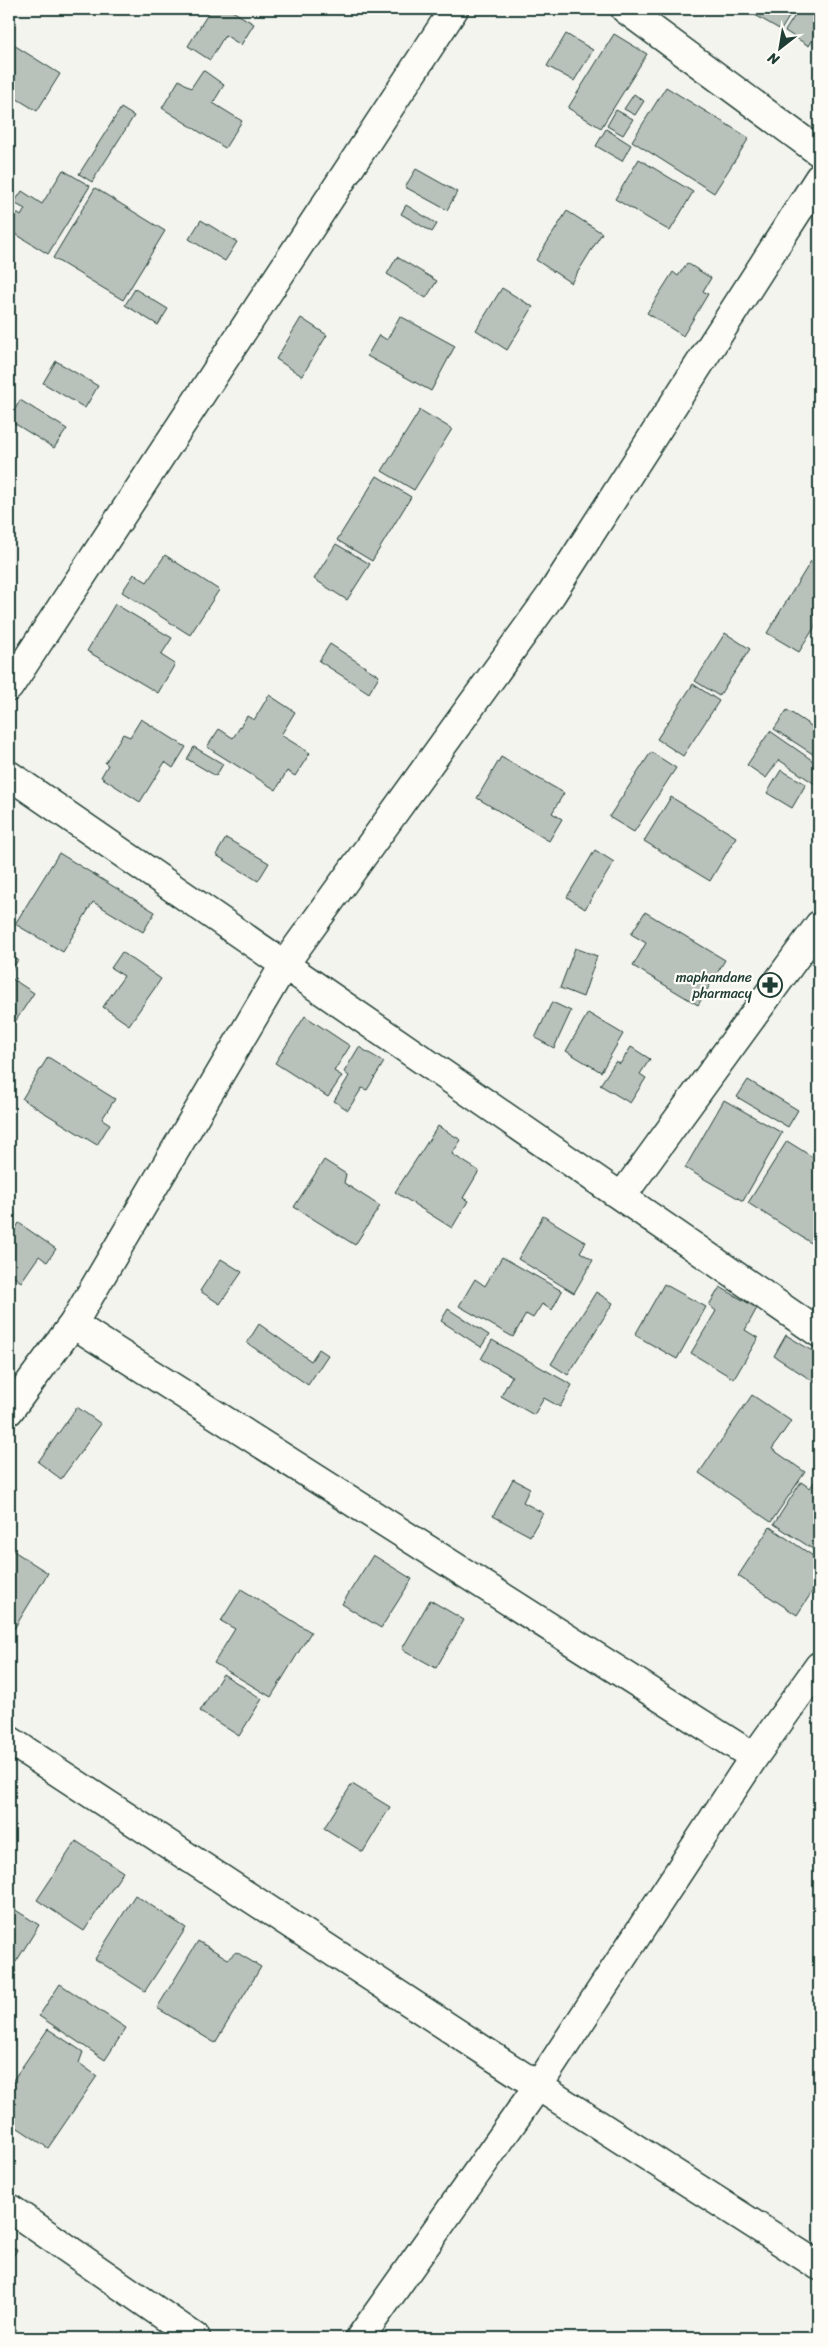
<svg xmlns="http://www.w3.org/2000/svg" width="828" height="2347" font-family="Sriracha,sans-serif">
<style>
.building{fill:#b9c1bb;stroke:#1f3d34}
.lines{fill:none;stroke-linecap:round;stroke-linejoin:round}
.street-casing{stroke:#1f3d34;stroke-width:31}
.street{stroke:#fdfcf7;stroke-width:28}
.labels{text-anchor:middle;dominant-baseline:central;stroke-width:4.5;stroke-linejoin:round;paint-order:stroke}
.poi-label{font-size:14px;fill:#1f3d34;stroke:#fdfcf7;text-anchor:end}
</style>
<rect width="100%" height="100%" fill="#f4f4ef"/>
<filter id="ink" filterUnits="userSpaceOnUse"><feTurbulence type="fractalNoise" baseFrequency=".02" numOctaves="2"/><feDisplacementMap in="SourceGraphic" scale="10" xChannelSelector="R" yChannelSelector="G"/><feConvolveMatrix kernelMatrix="1 2 1 2 8 2 1 2 1" color-interpolation-filters="sRGB"/></filter>
<g filter="url(#ink)">
<path class="building" d="M211,9H229L254,24L241,45L225,35L210,60L188,46Z
M759,9H794L781,30L755,15Z
M799,9H819V30L809,46L785,31Z
M566,34L593,50L574,81L547,66Z
M614,34L647,54L601,128L568,108Z
M9,42L60,74L37,111L9,94Z
M203,70L224,85L213,103L242,121L225,148L162,108L179,80L191,88Z
M666,87L749,138L714,193L632,141Z
M634,94L644,101L635,115L624,109Z
M121,108L134,116L92,182L79,174Z
M616,110L633,119L623,135L607,126Z
M606,129L631,145L622,161L596,146Z
M639,159L693,192L670,231L615,199Z
M416,169L457,192L447,210L405,187Z
M63,170L90,186L48,254L9,230V214L12,209L21,216L25,209L14,203L22,191L42,204Z
M95,188L165,231L123,300L53,258Z
M406,205L437,224L432,232L401,214Z
M567,211L602,233L571,283L536,260Z
M201,220L237,242L225,261L189,239Z
M397,257L437,281L426,298L387,274Z
M687,263L711,278L703,291L708,294L683,336L647,313L673,272L678,276Z
M502,288L533,307L507,350L476,330Z
M135,289L168,309L158,325L125,305Z
M400,316L455,346L431,391L367,356L379,335L387,340Z
M301,318L327,335L302,376L276,359Z
M56,361L98,386L85,408L43,383Z
M20,400L67,429L54,448L9,420Z
M420,410L452,429L414,490L382,471Z
M377,476L411,497L372,561L337,540Z
M336,544L370,564L347,600L314,579Z
M819,544V557L813,553Z
M165,555L219,590L190,635L122,592L134,574L147,582Z
M811,561L819,565V620L799,652L767,633Z
M115,604L172,638L161,655L175,664L158,693L87,651Z
M725,633L750,649L719,696L695,681Z
M330,644L379,676L369,693L319,661Z
M693,684L719,701L683,756L657,739Z
M269,695L295,712L281,735L310,753L295,776L287,771L276,790L207,747L219,729L233,738L247,716L254,720Z
M787,710L819,731V758L774,729Z
M141,719L186,747L173,768L165,762L140,802L101,777L108,765L105,763L123,734L130,737Z
M770,731L819,765L818,786L779,760L766,778L747,765Z
M194,747L223,764L216,776L187,759Z
M651,752L676,768L634,832L609,817Z
M501,757L564,793L552,813L562,819L549,841L477,798Z
M781,770L806,784L792,808L767,793Z
M671,797L736,837L710,881L644,841Z
M226,838L269,863L258,881L216,855Z
M595,850L614,862L585,909L567,897Z
M59,853L155,912L143,932L93,902L63,952L15,924Z
M645,912L725,960L698,1005L633,966L646,943L631,934Z
M9,944L15,948L10,955L18,960L9,974Z
M575,948L597,956L583,997L560,988Z
M122,952L161,979L129,1025L103,1007L124,976L111,968Z
M11,978L34,993L9,1031V982Z
M552,1002L571,1011L554,1048L535,1038Z
M588,1013L623,1034L601,1072L566,1051Z
M305,1016L350,1046L334,1071L342,1076L328,1097L275,1063Z
M359,1047L384,1062L367,1090L362,1088L348,1110L334,1101L349,1076L344,1072Z
M631,1047L650,1059L640,1074L646,1078L630,1103L600,1085L616,1061L620,1064Z
M48,1057L115,1099L102,1119L110,1124L97,1145L22,1099Z
M748,1080L798,1110L788,1127L737,1097Z
M724,1100L782,1133L743,1201L685,1168Z
M438,1126L461,1140L452,1154L479,1171L463,1198L468,1201L452,1228L395,1192Z
M787,1141L819,1161V1248L748,1203Z
M324,1160L346,1174L344,1183L380,1206L355,1245L294,1207Z
M543,1216L586,1242L580,1252L593,1260L574,1293L518,1259Z
M19,1223L56,1249L47,1262L39,1256L21,1282L9,1273V1239Z
M502,1257L562,1291L552,1310L542,1304L533,1318L526,1314L513,1337L459,1306L475,1279L485,1286Z
M221,1259L242,1272L220,1304L200,1291Z
M664,1284L706,1307L677,1359L635,1335Z
M720,1287L757,1308L745,1330L758,1338L734,1379L691,1353L716,1311L709,1305Z
M596,1292L613,1303L568,1375L551,1364Z
M448,1309L489,1335L481,1347L441,1321Z
M259,1324L311,1361L319,1349L328,1355L308,1385L247,1343Z
M786,1335L819,1355V1385L774,1356Z
M492,1340L572,1385L560,1407L544,1398L534,1415L501,1396L512,1376L481,1359Z
M752,1395L791,1421L772,1449L805,1472L771,1522L699,1473Z
M77,1407L101,1424L61,1479L38,1462Z
M513,1479L530,1488L523,1502L543,1513L530,1536L493,1516Z
M815,1481L819,1484V1553L774,1524L801,1482L810,1488Z
M770,1527L819,1560V1581L797,1615L738,1576Z
M9,1548L48,1573L9,1637Z
M373,1555L412,1579L381,1628L342,1604Z
M241,1589L311,1632L271,1697L214,1663L235,1629L221,1621Z
M430,1600L464,1620L436,1668L402,1649Z
M223,1674L262,1699L239,1736L200,1711Z
M352,1784L390,1807L363,1852L324,1828Z
M76,1841L123,1872L84,1931L37,1900Z
M135,1895L186,1928L145,1991L95,1959Z
M14,1909L39,1925L16,1962L9,1957V1918Z
M198,1941L228,1959L236,1952L261,1967L215,2043L157,2008Z
M60,1984L126,2028L105,2060L39,2016Z
M48,2029L83,2052L79,2063L97,2076L48,2148L9,2122V2086Z
M9,2246L17,2250L9,2263Z"/>
<g class="lines">
<defs>
<path id="street" d="M625,9L819,152
M9,687L454,9
M9,775L819,1333
M622,1196L819,925
M73,1324L754,1757
M9,1411L73,1324L284,965L551,595L819,178
M9,1740L538,2086L819,2266
M9,2208L196,2338
M360,2338L538,2086L754,1757L819,1666"/>
</defs>
<use href="#street" class="street-casing"/>
<use href="#street" class="street"/>
</g>
</g>
<defs>
<symbol id="pharmacy-ring" viewBox="-11 -11 22 22"><circle r="9.5" fill="#fdfcf7" stroke="#1f3d34" stroke-width="1.5"/><path d="M-2-6h4v4h4v4h-4v4h-4v-4h-4v-4h4Z" fill="#1f3d34"/></symbol>
</defs>
<g fill-rule="evenodd">
<use href="#pharmacy-ring" x="756" y="971" width="28" height="28"/>
</g>
<g class="labels">
<g class="poi-label">
<text x="752" y="977">maphandane<tspan x="752" dy="16">pharmacy</tspan></text>
</g>
</g>
<rect width="828" height="2347" fill="none" stroke="#fdfcf7" stroke-width="30"/>
<rect x="15" y="15" width="798" height="2317" fill="none" stroke="#1f3d34" stroke-width="2" filter="url(#ink)"/>
<g transform="translate(780 48) rotate(211)" stroke="#fdfcf7" stroke-width="4" paint-order="stroke">
<path d="M0-4L9 19L0 12L-9 19Z" fill="#1f3d34"/>
<text y="-8" font-size="14" font-weight="bold" text-anchor="middle" fill="#1f3d34">N</text>
</g>
</svg>
